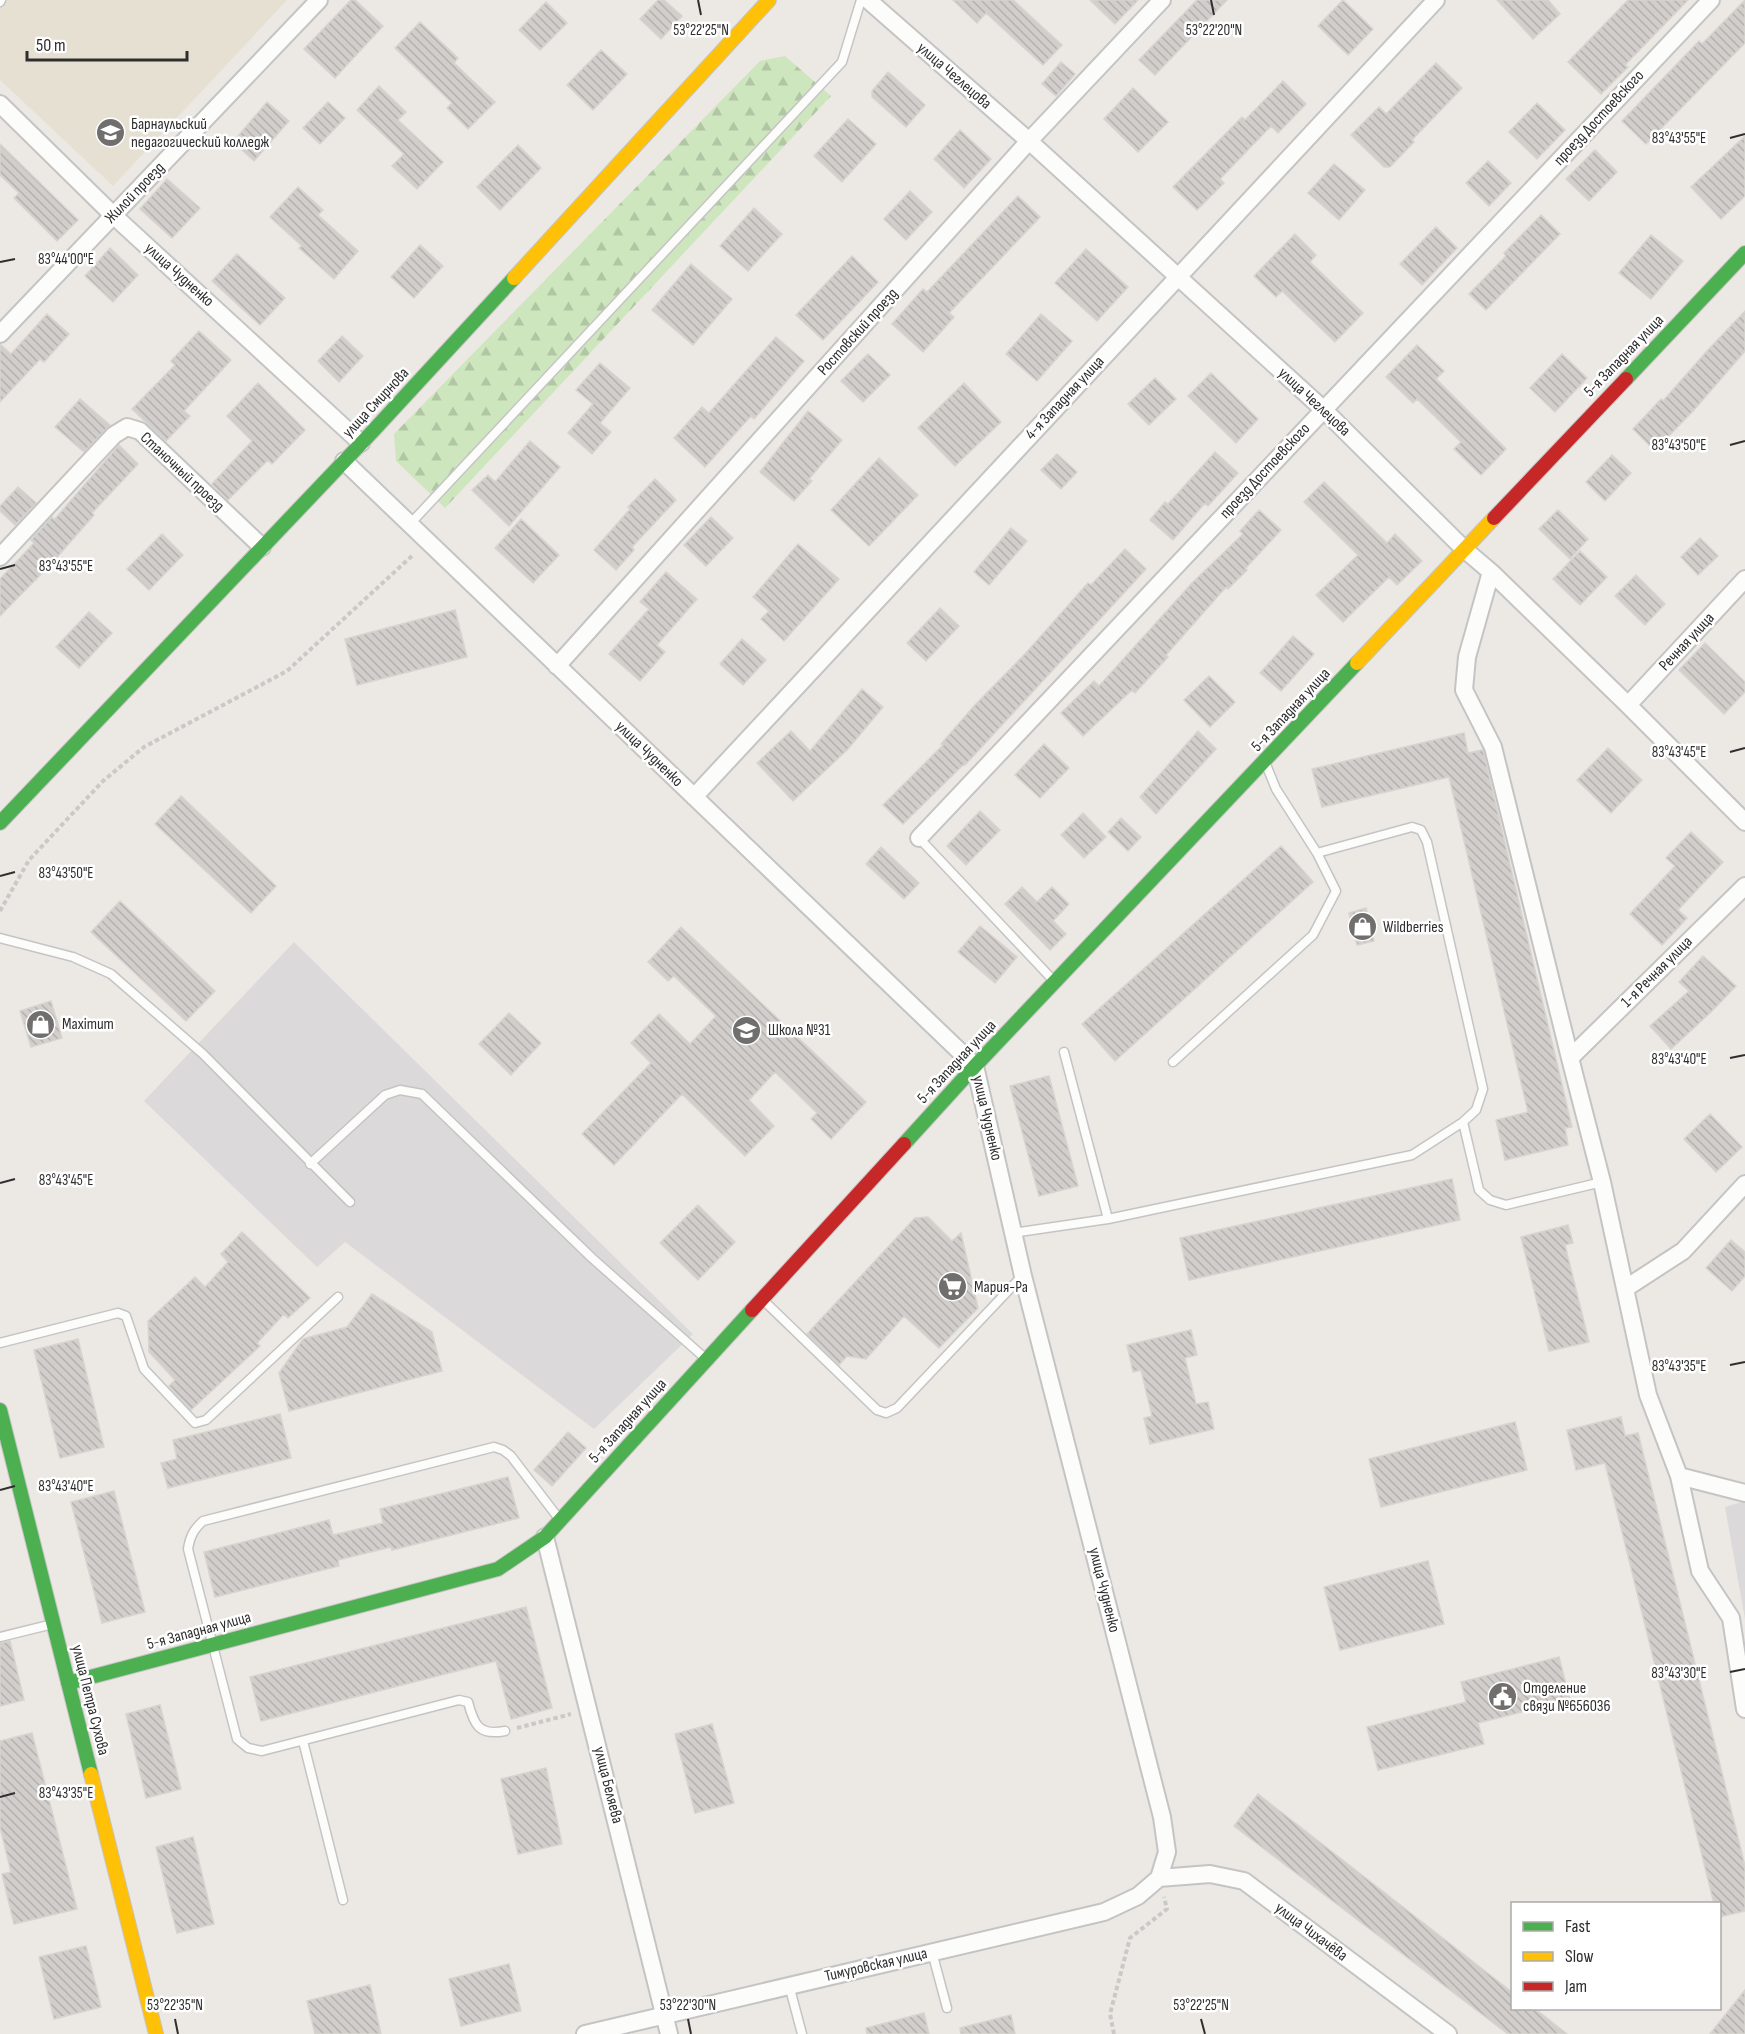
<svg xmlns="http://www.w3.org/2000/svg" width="1745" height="2034" font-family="'Sofia Sans Condensed',sans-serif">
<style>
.industrial{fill:#dcd9db}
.education{fill:#e6e0d3}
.forest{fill:url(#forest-firs)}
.building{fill:url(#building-back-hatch);stroke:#d7d4d0;stroke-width:1.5}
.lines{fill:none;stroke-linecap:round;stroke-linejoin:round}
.lane-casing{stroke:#c5c4c5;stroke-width:11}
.street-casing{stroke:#c5c4c5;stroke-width:20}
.fast-casing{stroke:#c5c4c5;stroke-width:16}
.slow-casing{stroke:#c5c4c5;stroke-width:16}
.jam-casing{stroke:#c5c4c5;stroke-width:16}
.path{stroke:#c9c9c8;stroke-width:4;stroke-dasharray:4.5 3;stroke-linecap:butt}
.lane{stroke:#fcfcfb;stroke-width:8}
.street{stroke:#fcfcfb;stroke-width:16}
.fast{stroke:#4caf50;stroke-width:14}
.slow{stroke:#ffc107;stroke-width:14}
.jam{stroke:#c62828;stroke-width:14}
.ticks{fill:none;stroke:#2e2e2e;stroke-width:2}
.labels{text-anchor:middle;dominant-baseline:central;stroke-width:5;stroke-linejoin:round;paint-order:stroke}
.street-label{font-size:16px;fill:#2e2e2e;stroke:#fff}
.poi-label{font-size:16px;fill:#2e2e2e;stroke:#fff;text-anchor:start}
.ticks-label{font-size:15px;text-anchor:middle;fill:#2e2e2e;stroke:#fff;stroke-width:5;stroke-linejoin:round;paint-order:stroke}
</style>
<defs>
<pattern id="forest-firs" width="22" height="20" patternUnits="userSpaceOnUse" patternTransform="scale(1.5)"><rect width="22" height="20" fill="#cee6be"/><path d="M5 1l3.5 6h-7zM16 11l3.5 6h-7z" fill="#b1c6a4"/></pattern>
<pattern id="building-back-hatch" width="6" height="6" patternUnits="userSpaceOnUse" patternTransform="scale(1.5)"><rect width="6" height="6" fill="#d1cecb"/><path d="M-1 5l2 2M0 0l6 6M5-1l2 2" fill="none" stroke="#b4b1af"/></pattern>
</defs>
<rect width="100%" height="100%" fill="#ece8e4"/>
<path class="industrial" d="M294,942L693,1334L594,1429L345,1242L317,1267L144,1101Z
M1745,1501V1619L1725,1507Z"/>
<path class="education" d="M0,0H287L113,186L0,80Z"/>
<path class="forest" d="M785,56L831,96L445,508L396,461L394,434L760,61Z"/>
<path class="building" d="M351,0H355L383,26L335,78L304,49Z
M658,0H664L682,16L661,39L640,19Z
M953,0H1013L1062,45L1043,65L986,13L977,23Z
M1090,0H1138L1115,24Z
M1197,0H1227L1155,75L1139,60Z
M1343,0L1373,29L1348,55L1318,26Z
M1497,0H1548L1560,14L1533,39Z
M1628,0H1688L1625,65L1628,67L1601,94L1568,62Z
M1745,0V43L1646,144L1622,121L1699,41L1702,44Z
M546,2L567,23L540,50L519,30Z
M420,22L458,58L454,63L495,102L468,129L447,108L452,103L395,48Z
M601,50L627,74L593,110L567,85Z
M1061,62L1075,74L1056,96L1042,84Z
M1436,63L1462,88L1412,140L1414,142L1390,167H1384L1351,135L1379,107L1386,114Z
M888,72L925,105L906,127L872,97V91Z
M1283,81L1306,104L1278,133L1271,126L1220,179L1224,183L1197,210L1173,187L1242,117L1245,120Z
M379,86L406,112L398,120L443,162L417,189L392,166L404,154L357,110Z
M1133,88L1168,122L1138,152L1104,119Z
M267,102L289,121L254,161L233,142Z
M328,102L345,118L320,144L303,128Z
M1537,103L1565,130L1537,159L1509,132Z
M848,119L876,144L842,182L814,156Z
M960,130L991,159L964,188L934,159Z
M1745,136V196L1721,219L1691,187Z
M0,144L78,220L57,241L14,198L19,193L0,175Z
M518,145L541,168L500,210L477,187Z
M1595,150L1617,172L1589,201L1566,179Z
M1488,161L1511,183L1489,206L1466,183Z
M1334,164L1365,190L1339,220L1308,193Z
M167,179L200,208L172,238L140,209Z
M298,187L323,210L318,215L358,251L334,279L299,248L302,246L270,217Z
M910,191L932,212L906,240L884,219Z
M1018,196L1040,217L949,313L954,317L923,352L892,324L923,289L927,292Z
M754,208L782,234L748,271L720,246Z
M1541,215L1560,234L1486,310L1469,294L1506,256L1504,253Z
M1436,227L1457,248L1422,285L1400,264Z
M1295,234L1316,255L1310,262L1363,313L1335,342L1282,291L1276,297L1254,276Z
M1651,235L1683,261L1651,299L1619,273Z
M420,245L443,266L414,298L391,277Z
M110,248L138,275L113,302L85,276Z
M1086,249L1128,287L1097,321L1055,283Z
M237,254L285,298L260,325L212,281Z
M852,256L878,282L823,340L796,315Z
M691,264L732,299L693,345L652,310Z
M1745,311V351L1694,410L1656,449L1652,444L1650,446L1633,429L1661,399L1663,401L1707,351Z
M47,314L69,334L44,362L40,359L0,402V344L11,354Z
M1041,314L1072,341L1037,381L1006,354Z
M199,331L231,360L184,411L190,416L166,441L132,409L175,365L171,361Z
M342,336L363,356L339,382L318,361Z
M776,337L804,361L754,419L751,416L705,467L674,438L702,407L709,413Z
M1417,345L1444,371L1436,379L1506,449L1481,475L1454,449L1461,442L1417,399L1413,403L1386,377Z
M868,354L890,375L863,402L841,381Z
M1562,354L1587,378L1555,412L1530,388Z
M600,363L630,388L600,423L611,432L592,454L568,433L593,404L576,390Z
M1211,373L1258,419L1236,443L1188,396Z
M1155,378L1176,399L1149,425L1128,404Z
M258,383L305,430L272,464L268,460L228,500L212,484L252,441L227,416Z
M964,383L1001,422L955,466L918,428Z
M80,399L110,425L84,452L55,427Z
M808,411L842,440L809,479L812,481L794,501L760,472Z
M530,441L560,467L509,526L472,490L488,475L495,482Z
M119,445L138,464L92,513L94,515L52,563L0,616V579L34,543L31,540L52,517L54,520Z
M1215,452L1238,473L1208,506L1205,503L1173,540L1150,520L1165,502L1168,504Z
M1057,454L1077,472L1061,489L1041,470Z
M1612,455L1631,473L1605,501L1586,482Z
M879,458L918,495L869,546L831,510Z
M655,479L676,500L632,547L634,550L616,570L594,550L630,509L628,507Z
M1324,482L1387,543L1395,534L1422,561L1397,585L1389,577L1343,622L1316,595L1358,555L1304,502Z
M18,487L36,503L15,525L0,511V506Z
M1259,510L1281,530L1245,569L1247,570L1228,589L1226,587L1166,655L1168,657L1135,693L1132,690L1083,736L1061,713L1094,681L1099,686L1192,583L1243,534L1240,531Z
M1558,510L1588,539L1570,559L1539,529Z
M711,517L733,538L706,566L684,545Z
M521,519L559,555L533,583L495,548Z
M1011,528L1027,541L989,585L974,572Z
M162,534L183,555L149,590L127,569Z
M1700,538L1718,556L1698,575L1681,557Z
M798,544L839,579L784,641L761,619L769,611L753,597Z
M1125,549L1146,569L965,765L964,764L903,824L883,805L943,745L941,744L974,706L1025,654L1088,583L1091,585Z
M1580,551L1607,577L1580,605L1553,579Z
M666,572L697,599L657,645L665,652L640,681L609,654L649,609L640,602Z
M1636,575L1665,604L1645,625L1615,596Z
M940,608L959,626L926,661L907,643Z
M455,610L467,657L357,685L345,639Z
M89,612L112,633L79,668L56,647Z
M1293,636L1314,654L1281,691L1260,673Z
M742,639L766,660L743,685L720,664Z
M1705,643L1745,682V692L1724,714L1679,670Z
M1209,676L1235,702L1210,727L1184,700Z
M862,689L883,707L848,749L793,801L757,763L791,731L810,751Z
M1198,731L1216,749L1156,814L1140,797Z
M1464,733L1468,753L1483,750L1572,1127L1565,1128L1568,1145L1505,1160L1496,1120L1528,1112L1449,777L1322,807L1312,769Z
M1044,744L1069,768L1040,798L1015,775Z
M1608,748L1642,780L1611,813L1577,780Z
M181,796L276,886L251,913L155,824Z
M980,811L1000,830L966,865L947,846Z
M1083,813L1106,837L1084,858L1061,835Z
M1121,818L1141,837L1128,851L1108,832Z
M1691,832L1723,862L1678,910L1687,918L1662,945L1630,914L1675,866L1666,858Z
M1281,846L1313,882L1115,1061L1082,1024Z
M881,847L919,883L904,899L866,864Z
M1022,887L1037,902L1052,887L1069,904L1053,921L1066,934L1050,950L1005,904Z
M120,901L215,991L186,1021L91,932Z
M1366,908L1374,941L1357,945L1349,913Z
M980,926L1017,957L995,983L958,952Z
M681,927L866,1102L831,1139L811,1119L817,1113L775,1072L749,1100L774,1126L745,1156L682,1094L614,1165L582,1134L651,1063L631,1043L659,1014L690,1044L716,1016L674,976L668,981L648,962Z
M1703,956L1736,986L1711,1012L1671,1049L1650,1026L1689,991L1679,982Z
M51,1001L62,1038L31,1047L20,1011Z
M509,1013L541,1043L511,1075L479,1044Z
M1049,1076L1078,1186L1039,1196L1010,1086Z
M1710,1114L1742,1147L1716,1172L1684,1139Z
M1452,1179L1460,1220L1189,1280L1180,1238Z
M698,1205L735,1242L698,1280L660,1243Z
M928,1217L952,1241L961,1233L978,1308L939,1348L904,1316L866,1359L847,1356L839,1365L807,1334L915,1218Z
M1568,1225L1573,1243L1565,1245L1589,1342L1549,1351L1521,1237Z
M242,1232L310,1298L288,1318L284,1314L257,1343L260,1346L191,1410L169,1386L175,1380L149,1352L148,1321L195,1277L205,1287L228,1262L221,1254Z
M1731,1240L1745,1252V1276L1732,1291L1706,1268Z
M372,1294L432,1332L442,1371L289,1411L279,1373L303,1339L347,1327Z
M1191,1330L1197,1355L1185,1358L1196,1404L1208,1402L1214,1429L1150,1444L1144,1418L1152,1416L1141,1370L1133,1372L1127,1345Z
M78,1339L104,1447L60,1458L34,1350Z
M280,1414L291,1458L168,1488L161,1463L177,1459L173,1440Z
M1621,1417L1625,1436L1638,1433L1745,1866V1911L1719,1917V1904H1714L1605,1463L1576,1470L1567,1430Z
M1515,1422L1527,1470L1381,1507L1369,1459Z
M568,1432L586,1448L552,1486L534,1470Z
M508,1477L519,1518L392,1550L391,1547L338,1560L339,1566L215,1597L204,1552L329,1520L333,1535L383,1523L380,1509Z
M114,1491L145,1612L102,1623L71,1502Z
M1428,1561L1444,1624L1340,1650L1324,1587Z
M526,1607L552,1708L511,1719L496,1661L261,1721L250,1677Z
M10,1641L24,1700L0,1706V1643Z
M1559,1657L1570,1700L1478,1723L1484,1744L1378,1770L1367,1727L1466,1702L1461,1682Z
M160,1705L181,1789L146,1798L126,1714Z
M712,1724L734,1803L695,1813L675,1734Z
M32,1733L77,1909L14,1924L2,1874L11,1872L0,1827V1741Z
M546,1768L562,1844L518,1854L501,1779Z
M1258,1794L1512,1992V2008H1534L1567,2034H1508L1234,1826Z
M193,1837L214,1924L177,1933L156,1847Z
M86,1946L101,2007L54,2019L39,1957Z
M509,1964L521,2011L461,2026L449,1979Z
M370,1985L381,2034H315L307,2001Z
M1745,1990V2034H1710Z
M924,2013L929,2034H867L866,2028Z
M1011,2015L1015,2034H961L960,2028Z"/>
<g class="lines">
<defs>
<path id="lane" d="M0,2L1,0
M410,524L842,62L861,0
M1265,762L1276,789L1317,853L1412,827L1421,830L1427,842L1483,1089L1476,1110L1463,1122L1479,1190L1490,1200L1506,1205L1602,1182
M919,838L1053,980
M0,938L73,957L111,974L203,1054L350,1202
M1064,1052L1108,1219
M1173,1062L1313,935L1336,891L1317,853
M310,1164L385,1095L400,1090L422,1094L592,1258L706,1359
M1013,1233L1108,1219L1412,1155L1463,1122
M763,1300L877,1410L886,1413L897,1408L1022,1276
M0,1343L118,1313L126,1316L144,1369L195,1423L206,1420L338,1297
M0,1637L53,1624
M505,1731C479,1736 474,1725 468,1702L459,1700L262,1751L248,1748L237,1739L188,1549C190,1537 193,1530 203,1521L494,1447L503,1450L511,1456L560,1520
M303,1741L343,1900
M932,1952L947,2008
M789,1985L802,2034"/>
<path id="street" d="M868,0L1029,141L1324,410L1464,549L1491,572L1628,705L1745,822
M0,104L113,215L361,443
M0,334L319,0
M344,461L975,1066L1023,1276L1162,1817L1167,1852L1159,1878
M0,557L114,435L127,427L140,431L262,547
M1491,572L1467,657L1464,690L1493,747L1570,1058L1602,1182L1648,1395L1679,1476L1700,1571L1731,1618L1745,1709
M557,666L1029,141L1162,0
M1628,705L1745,579
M694,797L1436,0
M919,838L1711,0
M1570,1058L1745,886
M1626,1288L1683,1251L1745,1184
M1679,1476L1745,1493
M545,1537L669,2034
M1159,1878L1210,1874L1244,1881L1448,2034
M585,2034L1104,1912L1138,1896L1159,1878"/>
<path id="fast" d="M1626,379L1745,253
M0,823L373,431L514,278
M904,1144L975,1066L1357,663
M0,1410L91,1774
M68,1683L498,1569L545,1537L752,1310"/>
<path id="slow" d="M514,278L769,0
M1357,663L1494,518
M91,1774L156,2034"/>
<path id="jam" d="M1494,518L1626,379
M752,1310L904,1144"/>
</defs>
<use href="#lane" class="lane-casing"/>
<use href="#street" class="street-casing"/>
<use href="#fast" class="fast-casing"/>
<use href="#slow" class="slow-casing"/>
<use href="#jam" class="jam-casing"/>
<path class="path" d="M0,911L29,860L103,781L144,747L287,671L414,554
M517,1728L571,1714
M1114,2034L1110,2014L1130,1938L1167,1909L1164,1897"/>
<use href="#lane" class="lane"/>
<use href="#street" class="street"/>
<use href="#fast" class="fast"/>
<use href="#slow" class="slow"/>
<use href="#jam" class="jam"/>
</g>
<path class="ticks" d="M698,0L701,15M1211,0L1214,15M1730,138L1745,134M0,262L15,259M1730,445L1745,441M0,569L15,565M1730,752L1745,748M0,876L15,872M1730,1058L1745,1055M0,1183L15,1179M1730,1365L1745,1362M0,1490L15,1486M1730,1672L1745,1669M0,1797L15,1793M175,2019L178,2034M688,2019L691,2034M1201,2019L1205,2034"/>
<defs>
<symbol id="university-disc" viewBox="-11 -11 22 22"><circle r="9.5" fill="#706f6e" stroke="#fff"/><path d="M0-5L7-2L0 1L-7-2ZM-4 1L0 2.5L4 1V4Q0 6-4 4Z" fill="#fff"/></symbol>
<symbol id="shop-disc" viewBox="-11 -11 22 22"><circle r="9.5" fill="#706f6e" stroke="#fff"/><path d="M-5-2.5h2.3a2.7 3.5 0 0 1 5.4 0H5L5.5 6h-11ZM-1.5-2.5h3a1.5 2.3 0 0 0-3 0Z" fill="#fff"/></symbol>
<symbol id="school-disc" viewBox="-11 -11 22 22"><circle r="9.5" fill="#706f6e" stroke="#fff"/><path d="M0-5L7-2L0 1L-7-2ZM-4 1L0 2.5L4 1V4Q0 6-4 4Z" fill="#fff"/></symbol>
<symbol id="supermarket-disc" viewBox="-11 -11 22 22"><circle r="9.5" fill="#706f6e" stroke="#fff"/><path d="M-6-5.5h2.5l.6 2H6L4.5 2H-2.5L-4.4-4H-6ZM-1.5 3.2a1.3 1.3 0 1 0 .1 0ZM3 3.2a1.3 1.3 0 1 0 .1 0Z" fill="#fff"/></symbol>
<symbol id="civic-disc" viewBox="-11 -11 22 22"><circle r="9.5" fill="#706f6e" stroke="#fff"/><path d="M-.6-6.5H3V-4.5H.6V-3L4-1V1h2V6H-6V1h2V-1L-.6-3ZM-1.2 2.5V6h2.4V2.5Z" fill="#fff"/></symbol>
</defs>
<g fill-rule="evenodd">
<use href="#university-disc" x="94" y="116" width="33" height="33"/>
<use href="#shop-disc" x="1346" y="910" width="33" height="33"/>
<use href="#shop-disc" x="24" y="1008" width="33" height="33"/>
<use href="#school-disc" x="730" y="1014" width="33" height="33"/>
<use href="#supermarket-disc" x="936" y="1270" width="33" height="33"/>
<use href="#civic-disc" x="1486" y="1680" width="33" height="33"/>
</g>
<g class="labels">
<g class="street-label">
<text transform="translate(954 76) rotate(41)">улица Чеглецова</text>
<text transform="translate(1599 118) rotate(-47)">проезд Достоевского</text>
<text transform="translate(135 193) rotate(-46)">Жилой проезд</text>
<text transform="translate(179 275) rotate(42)">улица Чудненко</text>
<text transform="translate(858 332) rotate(-48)">Ростовский проезд</text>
<text transform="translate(1624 356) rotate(-46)">5-я Западная улица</text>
<text transform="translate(1065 398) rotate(-47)">4-я Западная улица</text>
<text transform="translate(1314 402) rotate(43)">улица Чеглецова</text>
<text transform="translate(376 403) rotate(-47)">улица Смирнова</text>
<text transform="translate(1265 471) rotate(-47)">проезд Достоевского</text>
<text transform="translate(182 472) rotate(43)">Станочный проезд</text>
<text transform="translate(1687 642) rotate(-47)">Речная улица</text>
<text transform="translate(1291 710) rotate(-47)">5-я Западная улица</text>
<text transform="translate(649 754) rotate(44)">улица Чудненко</text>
<text transform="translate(1657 972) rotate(-45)">1-я Речная улица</text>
<text transform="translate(957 1062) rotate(-47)">5-я Западная улица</text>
<text transform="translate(987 1118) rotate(77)">улица Чудненко</text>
<text transform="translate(628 1421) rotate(-48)">5-я Западная улица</text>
<text transform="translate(1104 1590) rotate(76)">улица Чудненко</text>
<text transform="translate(199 1631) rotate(-15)">5-я Западная улица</text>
<text transform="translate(90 1700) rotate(76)">улица Петра Сухова</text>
<text transform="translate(608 1785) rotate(76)">улица Беляева</text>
<text transform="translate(1311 1932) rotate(37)">улица Чихачёва</text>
<text transform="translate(876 1965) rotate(-13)">Тимуровская улица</text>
</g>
<g class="poi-label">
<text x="131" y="124">Барнаульский<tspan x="131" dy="18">педагогический колледж</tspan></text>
<text x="1383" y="927">Wildberries</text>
<text x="62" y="1024">Maximum</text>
<text x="768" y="1030">Школа №31</text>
<text x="974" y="1287">Мария-Ра</text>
<text x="1523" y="1688">Отделение<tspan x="1523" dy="18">связи №656036</tspan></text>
</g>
</g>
<g class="ticks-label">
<text x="701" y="35">53°22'25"N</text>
<text x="1214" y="35">53°22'20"N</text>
<text x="1679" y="143">83°43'55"E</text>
<text x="66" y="264">83°44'00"E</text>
<text x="1679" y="450">83°43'50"E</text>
<text x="66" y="571">83°43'55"E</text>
<text x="1679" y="757">83°43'45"E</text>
<text x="66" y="878">83°43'50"E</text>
<text x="1679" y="1064">83°43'40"E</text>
<text x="66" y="1185">83°43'45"E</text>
<text x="1679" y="1371">83°43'35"E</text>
<text x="66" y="1491">83°43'40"E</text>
<text x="1679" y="1678">83°43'30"E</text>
<text x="66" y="1798">83°43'35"E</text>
<text x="175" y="2010">53°22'35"N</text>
<text x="688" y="2010">53°22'30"N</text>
<text x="1201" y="2010">53°22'25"N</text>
</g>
<rect x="1511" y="1902" width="210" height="108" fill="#ffffff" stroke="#ababab" stroke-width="1.5"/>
<rect x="1523" y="1922" width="30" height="9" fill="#4caf50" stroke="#ababab" stroke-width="1.5"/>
<text x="1565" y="1932" font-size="18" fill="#2e2e2e">Fast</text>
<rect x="1523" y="1952" width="30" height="9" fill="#ffc107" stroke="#ababab" stroke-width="1.5"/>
<text x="1565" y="1962" font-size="18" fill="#2e2e2e">Slow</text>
<rect x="1523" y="1982" width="30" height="9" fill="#c62828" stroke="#ababab" stroke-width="1.5"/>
<text x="1565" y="1992" font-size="18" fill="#2e2e2e">Jam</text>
<path d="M27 51v9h160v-9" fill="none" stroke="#2e2e2e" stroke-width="3"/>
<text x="36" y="51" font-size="18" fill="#2e2e2e" stroke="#ffffff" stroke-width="4.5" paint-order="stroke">50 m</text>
</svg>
